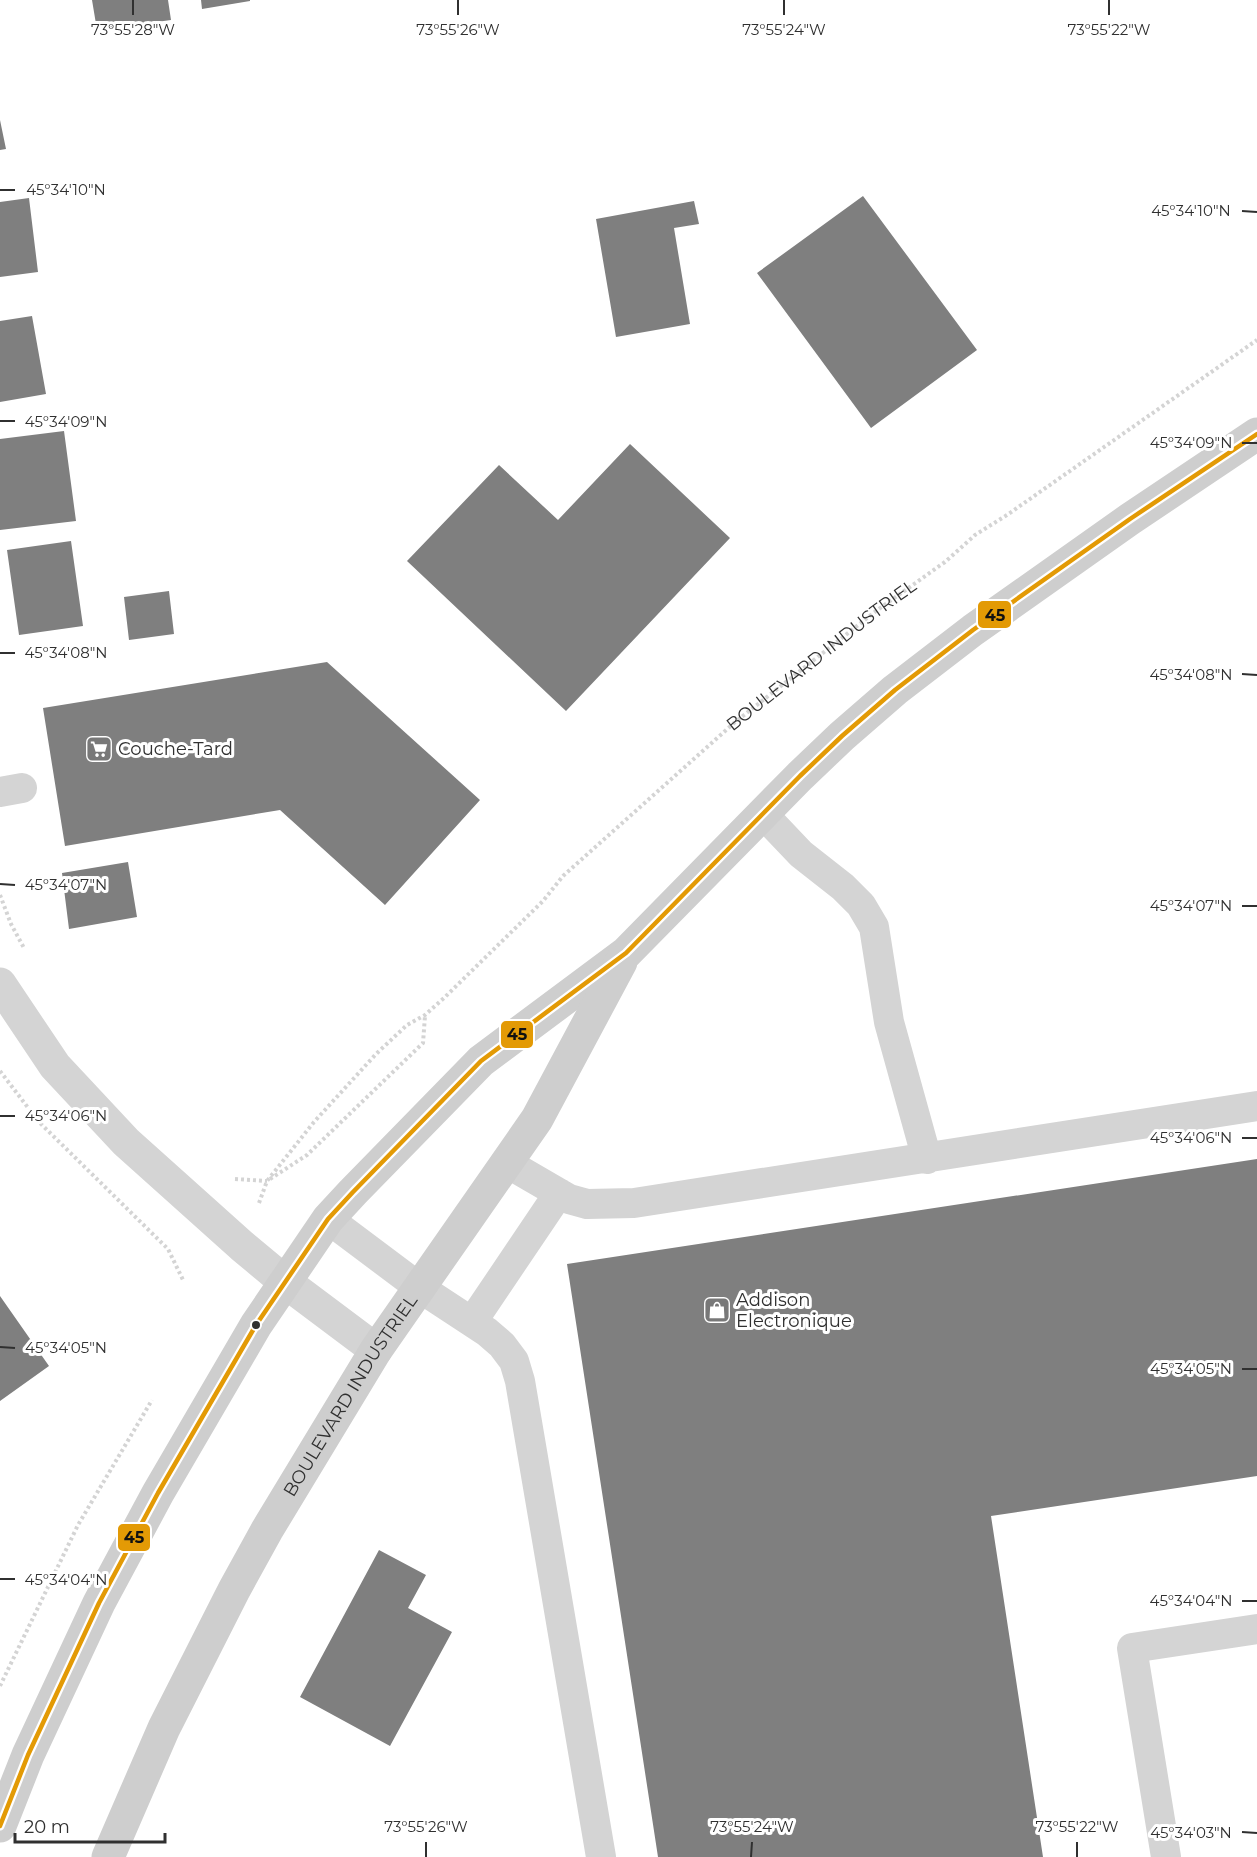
<svg xmlns="http://www.w3.org/2000/svg" width="1257" height="1857" font-family="Montserrat,sans-serif">
<style>
.building{fill:#7f7f7f}
.lines{fill:none;stroke-linecap:round;stroke-linejoin:round}
.path{stroke:#d4d4d4;stroke-width:4;stroke-dasharray:3 3;stroke-linecap:butt}
.lane{stroke:#d4d4d4;stroke-width:30}
.street{stroke:#d4d4d4;stroke-width:33}
.secondary{stroke:#cecece;stroke-width:33}
.bus-1-casing{stroke:#fff;stroke-width:9}
.bus-1{stroke:#e39a05;stroke-width:4.5}
.ticks{fill:none;stroke:#303030;stroke-width:2}
.bus-dot{fill:#303030;stroke:#fff;stroke-width:2}
.labels{text-anchor:middle;dominant-baseline:central;stroke-width:6;stroke-linejoin:round;paint-order:stroke}
.street-label{font-size:18px;fill:#303030;stroke:#fff}
.poi-label{font-size:18px;fill:#303030;stroke:#fff;text-anchor:start}
.ticks-label{font-size:15px;text-anchor:middle;fill:#303030;stroke:#fff;stroke-width:6;stroke-linejoin:round;paint-order:stroke}
.line-badge{stroke:#fff;stroke-width:2}
.pale-badge-label{font-size:16px;text-anchor:middle;font-weight:bold;fill:#111}
</style>
<rect width="100%" height="100%" fill="#fff"/>
<path class="building" d="M92,0H168L171,20L97,30Z
M201,0H250V1L202,9Z
M0,120L6,149L0,150Z
M863,196L977,350L871,428L757,273Z
M29,198L38,272L0,277V202Z
M694,201L699,224L674,228L690,324L616,337L596,219Z
M32,316L46,394L0,402V321Z
M64,431L76,521L0,530V439Z
M630,444L730,538L566,711L407,561L499,465L558,520Z
M71,541L83,626L19,635L7,550Z
M169,591L174,634L129,640L124,597Z
M327,662L480,800L385,905L280,810L65,846L43,708Z
M128,862L137,917L69,929L62,873Z
M1257,1159V1476L991,1516L1043,1857H658L567,1264Z
M0,1296L49,1366L0,1401Z
M379,1550L426,1575L408,1608L452,1632L390,1746L300,1697Z"/>
<g class="lines">
<g class="path">
<path d="M0,895L11,924L24,948"/>
<path d="M0,1071L39,1122L168,1249L184,1282"/>
<path d="M235,1179L267,1181"/>
<path d="M270,1179L307,1155L423,1043L425,1016"/>
<path id="s1" d="M259,1203L267,1181L314,1122L376,1054L407,1025L425,1015L444,998L543,901L563,876L734,723L876,611L945,562L975,535L1007,515L1257,340"/>
<path d="M0,1686L78,1525L152,1400"/>
</g>
<path class="lane" d="M0,792L22,788
M763,814L801,854L843,887L861,905L874,927L889,1022L927,1159
M507,1163L569,1199L587,1204L634,1203L1257,1106
M328,1219L420,1288L487,1332L502,1345L514,1361L520,1381L601,1857
M472,1322L559,1193
M1166,1857L1132,1648L1257,1629"/>
<path class="street" d="M0,984L55,1066L126,1142L242,1246L284,1281L376,1350"/>
<g class="secondary">
<path d="M0,1826L28,1755L99,1603L158,1493L256,1325L328,1219L353,1192L481,1061L626,953L800,776L842,736L895,690L973,630L1130,519L1257,434"/>
<path id="s2" d="M108,1857L164,1728L234,1590L267,1530L376,1350L537,1119L621,962"/>
</g>
<defs>
<path id="bus-1" d="M0,1826L28,1755L99,1603L158,1493L256,1325L328,1219L353,1192L481,1061L626,953L800,776L842,736L895,690L973,630L1130,519L1257,434"/>
</defs>
<use href="#bus-1" class="bus-1-casing"/>
<use href="#bus-1" class="bus-1"/>
</g>
<path class="ticks" d="M133,15V0M458,15V0M784,15V0M1109,15V0M0,190H15M1242,211L1257,212M0,421H15M1242,443H1257M0,653H15M1242,674L1257,675M0,884L15,885M1242,906H1257M0,1116H15M1242,1138H1257M0,1347L15,1348M1242,1369H1257M0,1579H15M1242,1601H1257M1242,1832L1257,1833M426,1857V1842M751,1857L752,1842M1077,1857V1842"/>
<defs>
<symbol id="supermarket-square" viewBox="-11 -11 22 22"><rect x="-9" y="-9" width="18" height="18" rx="4" fill="#787878" stroke="#fff"/><path d="M-6-5.5h2.5l.6 2H6L4.5 2H-2.5L-4.4-4H-6ZM-1.5 3.2a1.3 1.3 0 1 0 .1 0ZM3 3.2a1.3 1.3 0 1 0 .1 0Z" fill="#fff"/></symbol>
<symbol id="shop-square" viewBox="-11 -11 22 22"><rect x="-9" y="-9" width="18" height="18" rx="4" fill="#787878" stroke="#fff"/><path d="M-5-2.5h2.3a2.7 3.5 0 0 1 5.4 0H5L5.5 6h-11ZM-1.5-2.5h3a1.5 2.3 0 0 0-3 0Z" fill="#fff"/></symbol>
</defs>
<g fill-rule="evenodd">
<use href="#supermarket-square" x="84" y="734" width="30" height="30"/>
<use href="#shop-square" x="702" y="1295" width="30" height="30"/>
</g>
<circle class="bus-dot" cx="256" cy="1325" r="5"/>
<g class="labels">
<g class="street-label">
<text stroke="none"><textPath href="#s1" startOffset="790">BOULEVARD INDUSTRIEL</textPath></text>
<text stroke="none"><textPath href="#s2" startOffset="522">BOULEVARD INDUSTRIEL</textPath></text>
</g>
<g class="poi-label">
<text x="118" y="749">Couche-Tard</text>
<text x="736" y="1300">Addison<tspan x="736" dy="21">Electronique</tspan></text>
</g>
</g>
<g class="ticks-label">
<text x="133" y="35">73°55'28"W</text>
<text x="458" y="35">73°55'26"W</text>
<text x="784" y="35">73°55'24"W</text>
<text x="1109" y="35">73°55'22"W</text>
<text x="66" y="195">45°34'10"N</text>
<text x="1191" y="216">45°34'10"N</text>
<text x="66" y="427">45°34'09"N</text>
<text x="1191" y="448">45°34'09"N</text>
<text x="66" y="658">45°34'08"N</text>
<text x="1191" y="680">45°34'08"N</text>
<text x="66" y="890">45°34'07"N</text>
<text x="1191" y="911">45°34'07"N</text>
<text x="66" y="1121">45°34'06"N</text>
<text x="1191" y="1143">45°34'06"N</text>
<text x="66" y="1353">45°34'05"N</text>
<text x="1191" y="1374">45°34'05"N</text>
<text x="66" y="1585">45°34'04"N</text>
<text x="1191" y="1606">45°34'04"N</text>
<text x="426" y="1832">73°55'26"W</text>
<text x="752" y="1832">73°55'24"W</text>
<text x="1077" y="1832">73°55'22"W</text>
<text x="1191" y="1838">45°34'03"N</text>
</g>
<g class="line-badge">
<rect x="977" y="600" width="35" height="29" rx="6" fill="#e39a05"/>
<rect x="500" y="1020" width="34" height="29" rx="6" fill="#e39a05"/>
<rect x="117" y="1523" width="34" height="29" rx="6" fill="#e39a05"/>
</g>
<g class="pale-badge-label">
<text x="995" y="621">45</text>
<text x="517" y="1040">45</text>
<text x="134" y="1543">45</text>
</g>
<path d="M15 1833v9h150v-9" fill="none" stroke="#303030" stroke-width="3"/>
<text x="24" y="1833" font-size="18" fill="#303030" stroke="#ffffff" stroke-width="4.5" paint-order="stroke">20 m</text>
</svg>
